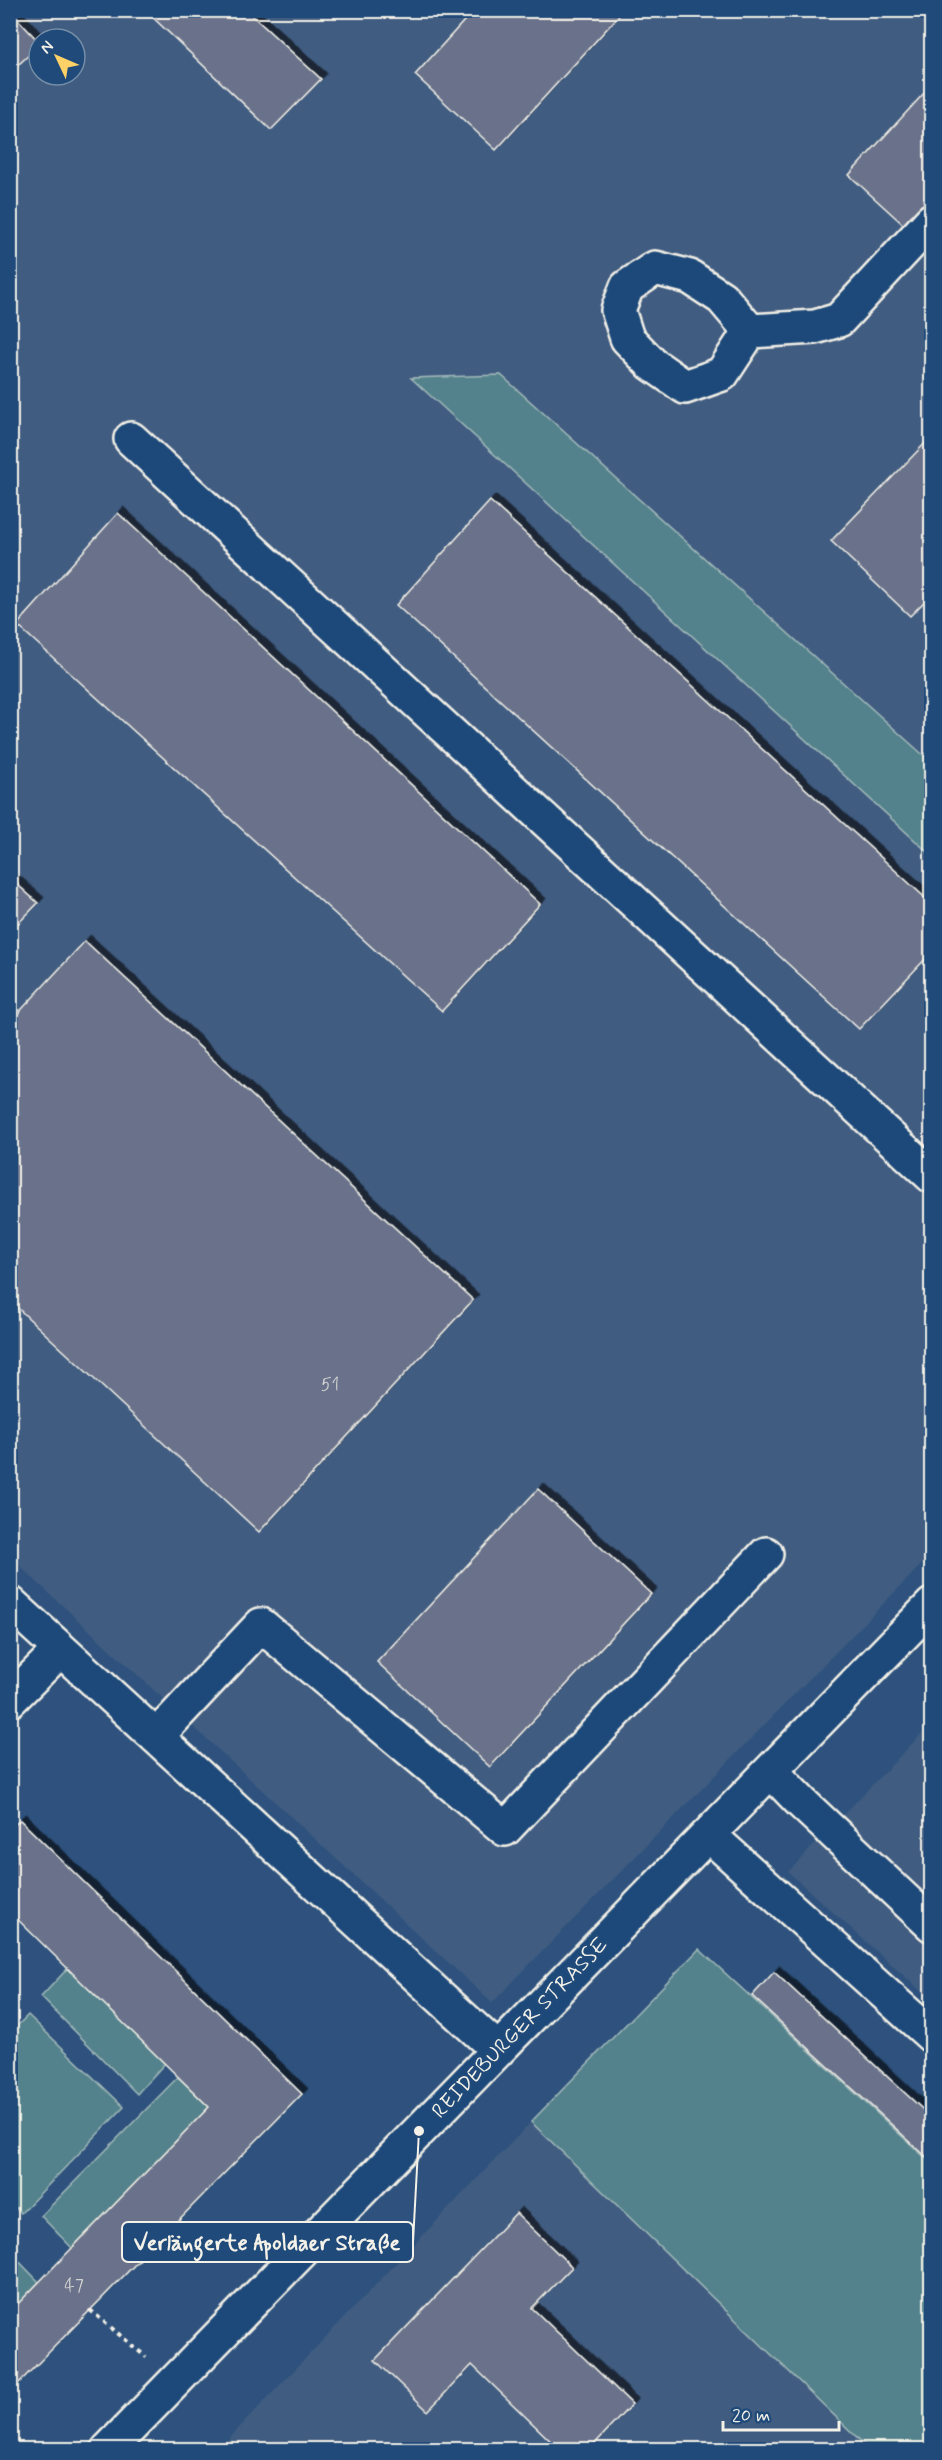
<svg xmlns="http://www.w3.org/2000/svg" width="942" height="2460" font-family="Mynerve,sans-serif">
<style>
.built{fill:#405c81;fill-rule:evenodd}
.green{fill:#53828c;stroke:#a4baba;stroke-width:1.5}
.building{fill:#69728a;stroke:#f4f1e8;stroke-width:1.5;filter:url(#shadow)}
.lines{fill:none;stroke-linecap:round;stroke-linejoin:round}
.minor-casing{stroke:#f4f1e8;stroke-width:38}
.path{stroke:#f4f1e8;stroke-width:4;stroke-dasharray:4.5 4.5;stroke-linecap:butt}
.minor{stroke:#1f4a7a;stroke-width:33}
.labels{text-anchor:middle;dominant-baseline:central;stroke-width:6;stroke-linejoin:round;paint-order:stroke}
.number-label{font-size:18px;fill:#d1d1d0}
.street-label{font-size:21px;fill:#f4f1e8;stroke:#1f4a7a}
.leader{fill:none;stroke:#f4f1e8;stroke-width:2}
.callout-dot{fill:#f4f1e8;stroke:#1f4a7a;stroke-width:2}
.callout{fill:#1f4a7a;stroke:#f4f1e8;stroke-width:2}
.callout-label{font-size:22px;text-anchor:middle;font-weight:bold;fill:#f4f1e8}
</style>
<defs>
<filter id="shadow"><feDropShadow dx="5.5" dy="-5.5" stdDeviation="0" flood-color="#0009"/></filter>
</defs>
<rect width="100%" height="100%" fill="#2e527d"/>
<filter id="ink" filterUnits="userSpaceOnUse"><feTurbulence type="fractalNoise" baseFrequency=".0167" numOctaves="2"/><feDisplacementMap in="SourceGraphic" scale="12" xChannelSelector="R" yChannelSelector="G"/><feConvolveMatrix kernelMatrix="1 2 1 2 8 2 1 2 1" color-interpolation-filters="sRGB"/></filter>
<g filter="url(#ink)">
<path class="built" d="M10,11H931V1555L492,2003L11,1558ZM39,39H75V75H39Z
M931,1724V2000L788,1872Z
M531,2122L869,2449L218,2450Z"/>
<path class="green" d="M501,375L931,762V855L411,378Z
M699,1949L931,2163V2449H869L531,2122Z
M68,1968L165,2063L137,2094L41,1997Z
M28,2015L124,2107L21,2213L11,2203L10,2033Z
M178,2077L209,2107L72,2248L41,2216Z
M10,2252L39,2282L10,2312Z"/>
<path class="building" d="M145,10H246L321,79L271,130Z
M474,10H624L496,150L415,75Z
M10,11L39,42V46L10,72Z
M926,91L932,96V200L907,228L849,175Z
M932,436V594L910,616L831,541Z
M490,501L932,904V952L859,1029L396,605Z
M118,513L540,904L442,1011L17,625Z
M10,878L38,903L10,932Z
M85,941L473,1300L259,1532L10,1301V1022Z
M538,1489L651,1594L490,1767L377,1662Z
M20,1820L302,2094L10,2392V2312L209,2107L10,1912V1829Z
M774,1972L932,2118V2162L752,1996Z
M516,2213L572,2267L532,2308L632,2404L589,2450H560L472,2365L428,2411L375,2360Z"/>
<g class="lines">
<defs>
<path id="minor" d="M750,331L722,374L685,387L652,364L627,338L618,310L627,287L655,268L690,277L722,298L750,331L815,327L839,320L932,220
M131,439L932,1176
M10,1603L498,2050
M10,1700L60,1650
M156,1737L261,1625L505,1829L766,1554
M771,1771L802,1803L932,1925
M709,1835L932,2036
M108,2450L932,1605"/>
</defs>
<use href="#minor" class="minor-casing"/>
<path class="path" d="M90,2310L146,2357"/>
<use href="#minor" class="minor"/>
</g>
</g>
<g class="labels">
<g class="number-label">
<text x="330" y="1385">51</text>
<text x="74" y="2286">47</text>
</g>
<g class="street-label">
<text transform="translate(520 2028) rotate(-46)">REIDEBURGER STRASSE</text>
</g>
</g>
<path class="leader" d="M419 2131L413 2242"/>
<circle class="callout-dot" cx="419" cy="2131" r="6"/>
<rect class="callout" x="122" y="2222" width="291" height="40" rx="6"/>
<g class="callout-label">
<text x="267" y="2250">Verlängerte Apoldaer Straße</text>
</g>
<rect width="942" height="2460" fill="none" stroke="#1f4a7a" stroke-width="36"/>
<rect x="18" y="18" width="906" height="2424" fill="none" stroke="#f4f1e8" stroke-width="2" filter="url(#ink)"/>
<g transform="translate(57 57) rotate(314)"><circle r="28" fill="#1f4a7a" stroke="#748da6" stroke-width="1.5"/>
<path d="M0-4.5L10 22L0 15L-10 22Z" fill="#ffd166"/>
<text y="-9" font-size="16" font-weight="bold" text-anchor="middle" fill="#f4f1e8">N</text>
</g>
<path d="M723 2421v9h116v-9" fill="none" stroke="#f4f1e8" stroke-width="3"/>
<text x="732" y="2421" font-size="18" fill="#f4f1e8" stroke="#1f4a7a" stroke-width="4.5" paint-order="stroke">20 m</text>
</svg>
